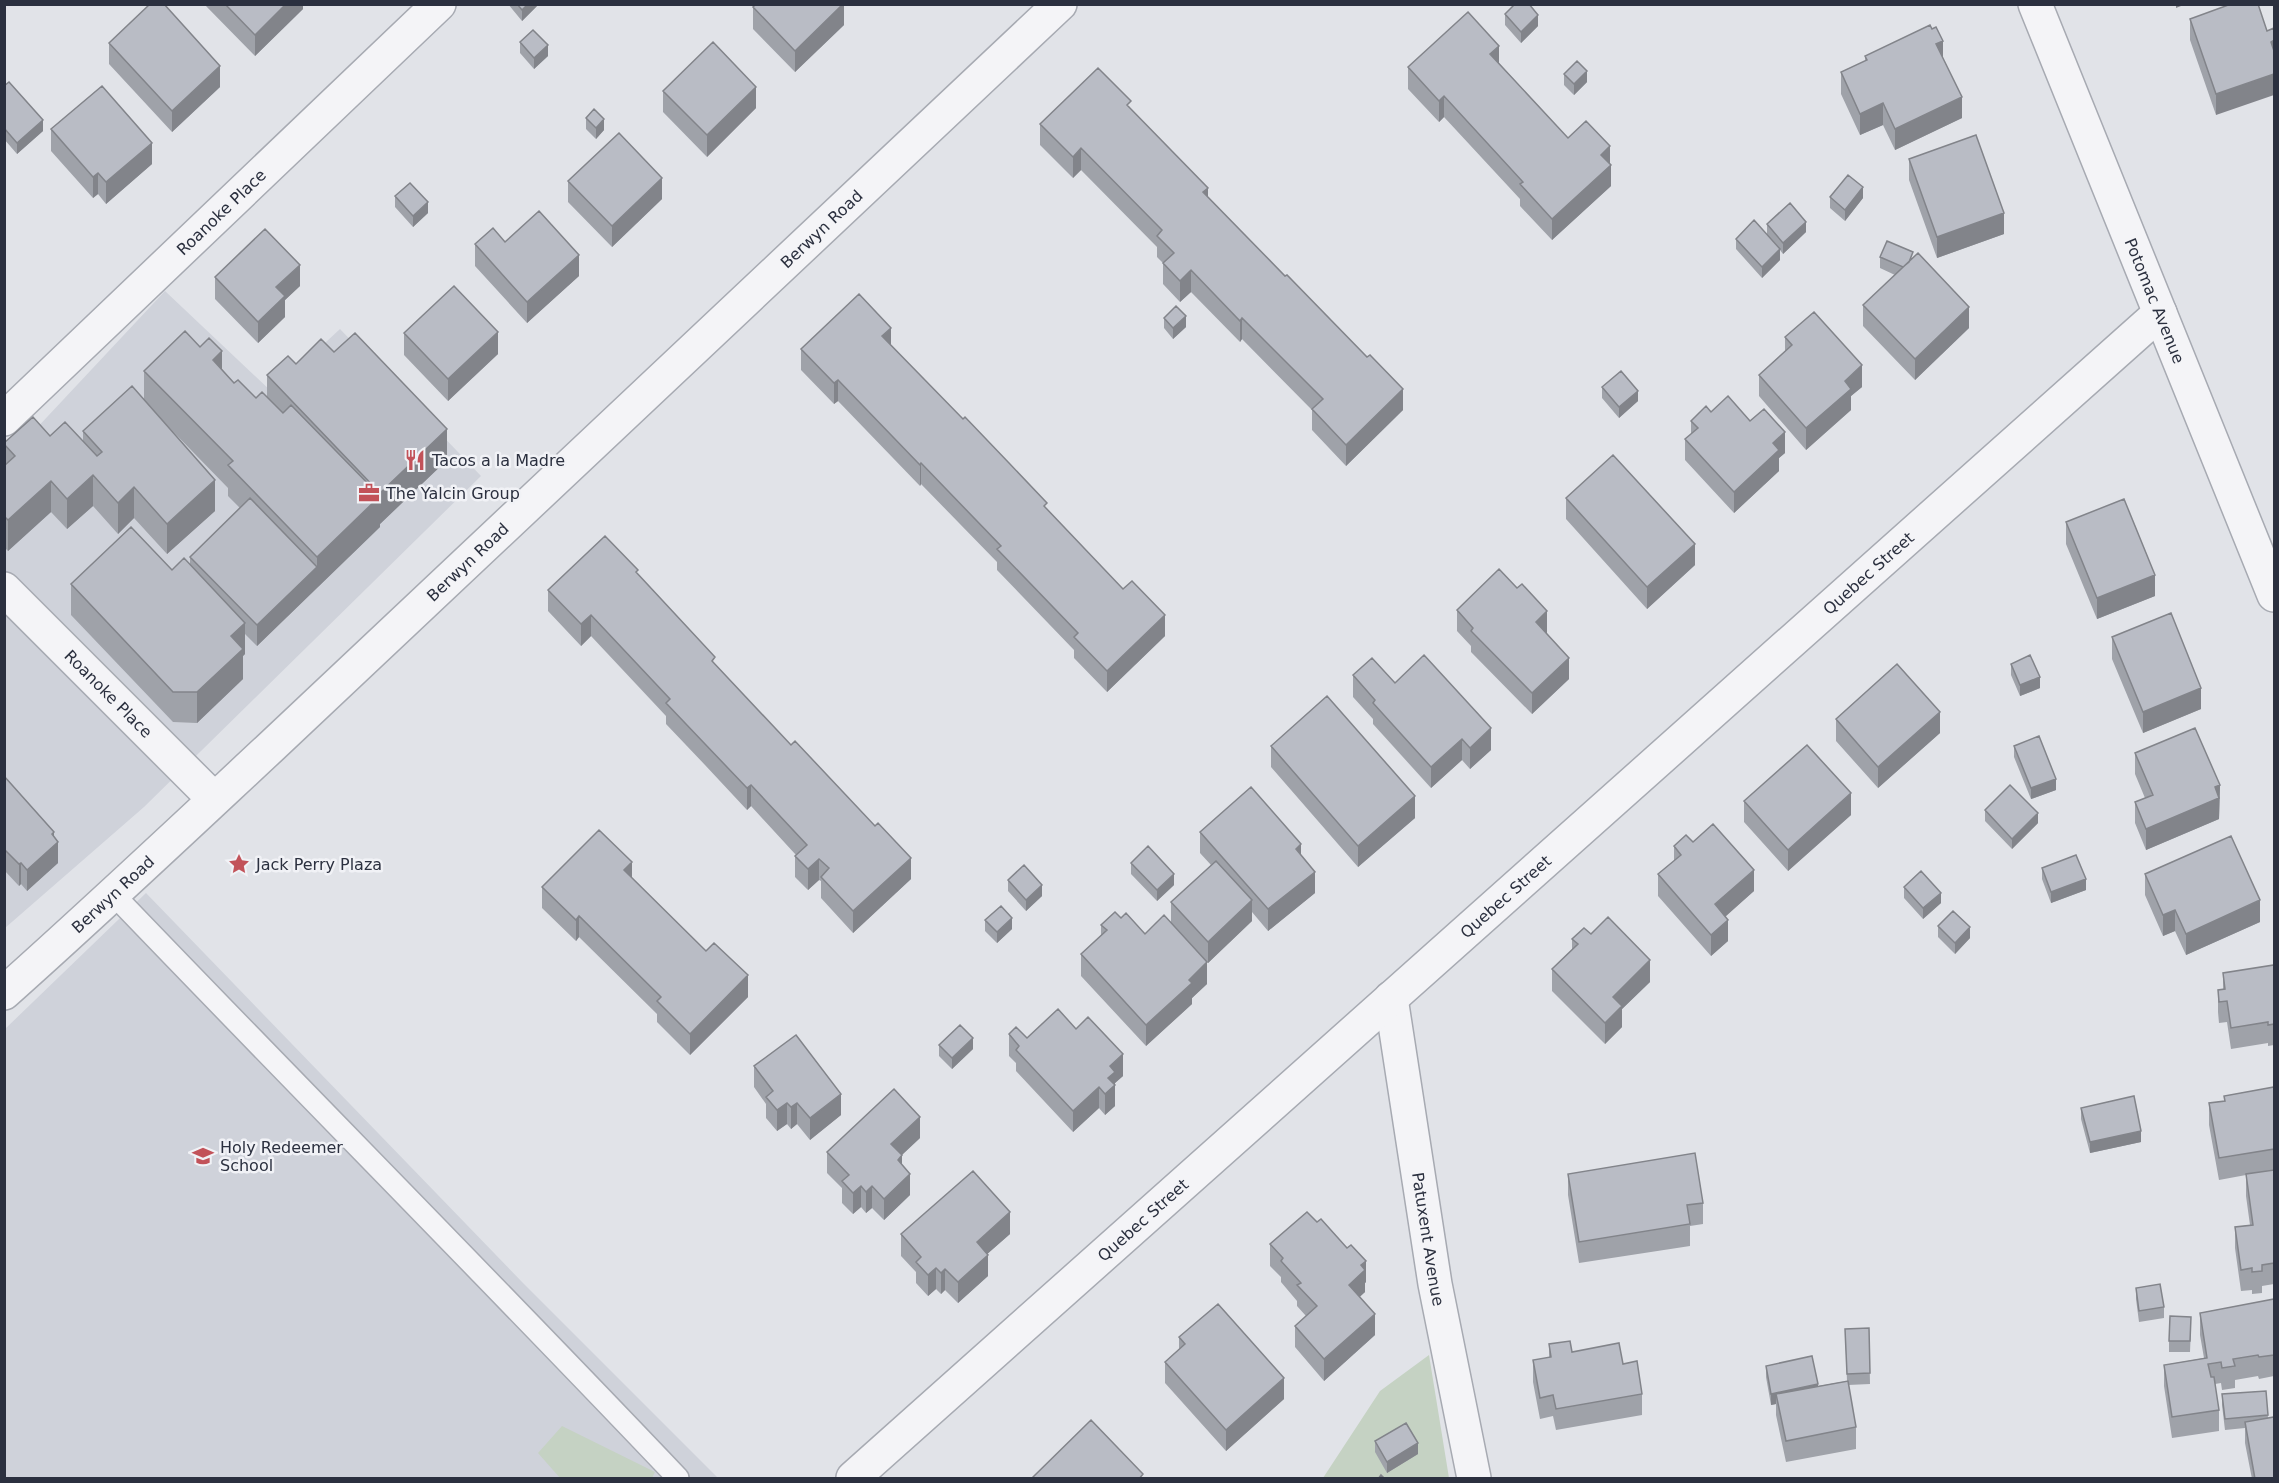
<svg xmlns="http://www.w3.org/2000/svg" width="2279" height="1483" font-family="'DejaVu Sans',sans-serif">
<style>
.built{fill:#cfd2da}
.green{fill:#c5d2c3}
.lines{fill:none;stroke-linecap:round;stroke-linejoin:round}
.service-casing{stroke:#a7aab2;stroke-width:24}
.minor-casing{stroke:#a7aab2;stroke-width:36}
.service{stroke:#f4f4f7;stroke-width:21}
.minor{stroke:#f4f4f7;stroke-width:33}
.wall{fill:#9fa2a9}
.shaded-wall{fill:#82848a}
.building{fill:#b9bcc5;stroke:#82848a;stroke-width:1.5}
.labels{text-anchor:middle;dominant-baseline:central;stroke-width:5;stroke-linejoin:round;paint-order:stroke}
.street-label{font-size:16px;fill:#2b303f;stroke:#f1f2f6}
.poi-label{font-size:16px;fill:#2b303f;stroke:#f1f2f6;text-anchor:start}
</style>
<rect width="100%" height="100%" fill="#e1e3e8"/>
<path class="built" d="M165,291L272,392L340,329L481,476L144,807L5,928L4,463Z
M146,893L523,1283L718,1478H5V1029Z"/>
<path class="green" d="M1429,1355L1449,1478H1323L1380,1391Z
M562,1426L655,1472L652,1478H560L538,1453Z"/>
<g class="lines">
<defs>
<path id="service" d="M114,895C301,1090 492,1282 678,1478"/>
<g id="minor">
<path id="s1" d="M2035,4L2274,595"/>
<path id="s2" d="M4,419L439,4"/>
<path id="s3" d="M4,589L214,799"/>
<path id="s4" d="M4,993C95,912 183,829 272,746L1060,4"/>
<path id="s5" d="M1391,998L1435,1284L1474,1478"/>
<path id="s6" d="M853,1478L2160,313"/>
</g>
</defs>
<use href="#service" class="service-casing"/>
<use href="#minor" class="minor-casing"/>
<use href="#service" class="service"/>
<use href="#minor" class="minor"/>
</g>
<path class="wall" d="M204,4H303V9L255,56Z
M508,4H537V6L522,21Z
M844,4V25L795,72L753,29V7Z
M1505,14L1538,26L1521,43L1505,25Z
M2190,19L2267,31L2216,115L2190,40Z
M520,42L548,56L534,69L520,53Z
M109,43L220,87L172,132L109,64Z
M1865,56L1943,58L1962,118L1895,150L1883,125L1860,135L1841,94V72L1865,61Z
M1499,63L1568,138L1610,163L1611,186L1552,240L1520,206V199L1444,117L1439,122L1408,89V67Z
M1564,74L1587,82L1574,95L1564,85Z
M4,86L43,131L17,154L4,139Z
M663,91L756,108L707,157L663,112Z
M1131,109L1208,197L1403,410L1346,466L1312,430V410L1242,339L1240,342L1191,292L1180,302L1163,284V263L1157,257V247L1081,170L1073,178L1040,145V124Z
M586,118L604,130L596,139L586,129Z
M51,129L152,164L106,204L98,194L93,198L51,151Z
M1909,159L2004,234L1937,258L1909,180Z
M568,181L662,199L612,247L568,202Z
M395,196L428,213L413,227L395,207Z
M1830,197L1863,198L1845,221L1830,208Z
M1767,224L1806,232L1783,254L1780,250V260L1762,278L1736,249V239L1767,235Z
M505,242L579,276L527,323L475,266V244Z
M1880,257L1913,258L1969,328L1915,380L1863,326V305L1895,275L1880,268Z
M215,277L300,286L285,300V317L258,343L215,299Z
M1164,318L1186,327L1173,339L1164,328Z
M404,333L498,354L448,401L404,355Z
M1785,337L1862,387L1851,396V410L1806,450L1759,396V375L1785,351Z
M891,345L1047,509L1165,636L1107,692L1074,658V650L997,570V562L921,484L920,486L838,401L834,404L801,370V349Z
M334,352L447,460L380,524V527L257,646L245,634V654L243,656V679L197,723L173,722L71,615V584L172,570L190,565V557L240,508L228,496V488L156,414L215,511L167,554L134,518L118,534L93,506L67,529L51,512L8,551L4,547V443L50,436L83,441V431L144,401V371L222,369L234,383L256,398L267,397V375L296,364Z
M1602,387L1638,401L1619,418L1602,398Z
M1711,412L1750,421L1785,453L1779,458V471L1734,513L1685,460V439L1691,434V421Z
M1566,498L1695,565L1647,609L1566,519Z
M2066,522L2155,596L2097,619L2066,544Z
M638,574L715,664L911,879L853,933L821,898V881L819,880L808,890L795,877V856L796,855L751,806L747,810L705,765L666,724V716L591,636L581,646L548,611V590Z
M1457,610L1547,633L1546,634L1569,679L1532,714L1471,652V646L1457,631Z
M2112,637L2201,709L2143,733L2112,659Z
M2011,664L2040,688L2020,696L2011,675Z
M1353,675L1491,750L1470,769L1462,760L1431,788L1373,724V719L1353,697Z
M1836,719L1940,733L1878,788L1836,741Z
M1271,746L1415,818L1358,867L1271,767Z
M2014,746L2056,790L2031,799L2014,757Z
M2135,753L2220,785L2219,819L2146,850L2135,823V802L2145,798L2135,774Z
M4,776L58,863L27,891L21,884L19,886L4,870Z
M1744,801L1851,815L1788,871L1744,822Z
M1985,810L2038,823L2012,849L1985,821Z
M1200,832L1301,856L1315,893L1268,931L1252,912V921L1208,963L1207,962V984L1192,998V1004L1146,1046L1081,976V954L1101,935V925L1121,918L1145,934L1171,922V902L1211,865L1200,853Z
M1693,842L1754,891L1725,916L1728,941L1711,956L1658,896V874L1674,861V846Z
M1131,863L1174,885L1157,901L1131,874Z
M2042,868L2086,890L2051,903L2042,879Z
M2145,874L2260,922L2186,955L2175,931L2163,936L2145,895Z
M632,878L748,997L690,1055L657,1022V1014L579,937L576,941L542,908V887Z
M1008,880L1042,896L1026,911L1008,891Z
M1904,887L1941,903L1923,919L1904,898Z
M985,920L1012,929L997,943L985,931Z
M1938,926L1970,938L1955,954L1938,937Z
M1591,934L1650,982L1622,1009V1027L1605,1044L1552,991V969L1572,950V939Z
M2274,965V1045L2268,1046V1043L2231,1049L2227,1022L2219,1023L2218,1012V990H2223V973Z
M1076,1029L1123,1076L1115,1083V1106L1105,1115L1099,1108L1073,1132L1016,1071V1063L1009,1056V1034L1027,1038Z
M939,1045L973,1049L952,1069L939,1056Z
M754,1066L841,1115L810,1140L797,1124L791,1129L787,1124L777,1131L766,1118V1104L754,1087Z
M2274,1087V1284L2262,1286V1293L2252,1294V1290L2241,1291L2235,1248V1227L2250,1225L2246,1196V1175L2219,1180L2209,1125V1103L2224,1101V1096Z
M2081,1108L2141,1142L2090,1153L2081,1119Z
M920,1138L902,1155V1165L910,1195L884,1220L872,1208L866,1213L861,1207L853,1214L842,1203V1188L827,1173V1152Z
M1568,1174L1703,1203V1224L1690,1226V1246L1579,1263L1568,1195Z
M901,1234H1010L987,1254L988,1276L958,1303L945,1290L941,1294L936,1289L928,1296L916,1283V1272L901,1256Z
M1270,1244L1366,1282L1365,1283V1292L1359,1297L1375,1335L1324,1381L1295,1347V1326L1306,1316L1297,1306V1301L1281,1282V1277L1270,1266Z
M2136,1288L2164,1307V1318L2139,1322L2136,1299Z
M2274,1299V1376L2259,1379L2258,1376L2235,1380V1388L2222,1390L2221,1383L2215,1384L2219,1410V1431L2172,1438L2164,1386V1365L2204,1358L2200,1335V1313Z
M2191,1327L2190,1352H2169V1341Z
M1869,1328L1870,1384L1848,1385L1856,1427V1449L1786,1462L1776,1415V1404L1771,1405L1766,1377V1366L1818,1386L1847,1381L1845,1329Z
M1179,1337L1284,1399L1226,1451L1165,1383V1362L1179,1349Z
M1549,1344L1572,1352L1623,1364L1642,1394V1415L1556,1430L1553,1416L1540,1419L1533,1382V1360L1549,1358Z
M2266,1391L2268,1418L2274,1479H2252L2245,1443V1428L2225,1430L2222,1405V1394Z
M1375,1441L1418,1454L1387,1473L1375,1452Z"/>
<path class="shaded-wall" d="M286,4H303V9L255,56V35Z
M528,4H537V6L522,21V10Z
M843,4H844V25L795,72V51Z
M2176,4H2186L2176,8Z
M1538,15V26L1521,43V32Z
M2274,40V62L2271,42Z
M1943,41V62L1936,44Z
M548,45V56L534,69V58Z
M1499,46V67L1490,54Z
M220,66V87L172,132V111Z
M1587,71V82L1574,95V84Z
M2274,74V95L2216,115V94Z
M756,87V108L707,157V135Z
M1444,96V117L1439,122V101Z
M1962,97V118L1895,150V129Z
M1883,103V125L1860,135V114Z
M604,119V130L596,139V128Z
M43,120V131L17,154V143Z
M152,143V164L106,204V182Z
M1610,146V166L1611,165V186L1552,240V219L1601,155Z
M1081,148V170L1073,178V157Z
M98,173V194L93,198V177Z
M662,178V199L612,247V226Z
M1863,187V198L1845,221V210Z
M1208,188V209L1203,192Z
M428,202V213L413,227V216Z
M2004,213V234L1937,258V237Z
M1806,222V232L1783,254V243Z
M1780,249V260L1762,278V267Z
M579,255V276L527,323V302Z
M300,265V286L285,300V317L258,343V322L276,287Z
M1191,270V292L1180,302V281Z
M1969,307V328L1915,380V359Z
M1186,316V327L1173,339V328Z
M1242,318V339L1240,342V321Z
M891,328V349L882,336Z
M498,332V354L448,401V379Z
M222,351V381L213,360Z
M1862,365V387L1851,396V410L1806,450V428L1845,381Z
M838,380V401L834,404V383Z
M1403,389V410L1346,466V445Z
M1638,391V401L1619,418V407Z
M447,429V460L380,524V527L257,646V625L317,567V557L380,496V493Z
M1785,432V453L1779,458V471L1734,513V492L1773,443Z
M921,463V484L920,486V465Z
M93,475V506L67,529V499Z
M215,480V511L167,554V524Z
M51,481V512L8,551V520Z
M134,487V518L118,534V503Z
M1695,544V565L1647,609V587Z
M2155,575V596L2097,619V598Z
M1547,611V633L1536,644V622Z
M591,615V636L581,646V624Z
M1165,615V636L1107,692V671Z
M245,623V654L243,656V679L197,723V692L231,636Z
M1569,658V679L1532,714V693Z
M2040,677V688L2020,696V685Z
M2201,688V709L2143,733V712Z
M1940,712V733L1878,788V767Z
M1491,728V750L1470,769V748Z
M1462,739V760L1431,788V767Z
M2056,779V790L2031,799V788Z
M751,785V806L747,810V788Z
M2220,785L2219,819L2146,850V829L2215,787Z
M1851,793V815L1788,871V850Z
M1415,796V818L1358,867V846Z
M2038,813V823L2012,849V839Z
M54,832V845L58,842V863L27,891V870Z
M1301,844V866L1296,849Z
M911,858V879L853,933V911Z
M819,859V880L808,890V869Z
M632,862V883L624,870Z
M21,863V884L19,886V864Z
M1754,870V891L1715,926V904Z
M1315,872V893L1268,931V909Z
M1174,874V885L1157,901V890Z
M2086,879V890L2051,903V892Z
M1042,885V896L1026,911V900Z
M1941,893V903L1923,919V908Z
M1252,900V921L1208,963V942Z
M2260,900V922L2186,955V934Z
M2175,910V931L2163,936V915Z
M579,916V937L576,941V920Z
M1012,918V929L997,943V932Z
M1728,920V941L1711,956V935Z
M1970,927V938L1955,954V943Z
M1650,960V982L1622,1009V1027L1605,1044V1023L1613,997Z
M1207,962V984L1192,998V1004L1146,1046V1025L1189,980Z
M748,975V997L690,1055V1034Z
M973,1038V1049L952,1069V1058Z
M1123,1054V1076L1115,1083V1106L1105,1115V1094L1110,1066Z
M1099,1087V1108L1073,1132V1111Z
M841,1094V1115L810,1140V1118Z
M787,1103V1124L777,1131V1110Z
M797,1103V1124L791,1129V1107Z
M920,1117V1138L891,1165V1144Z
M2141,1131V1142L2090,1153V1142Z
M902,1155V1177L898,1160Z
M910,1174V1195L884,1220V1199Z
M861,1186V1207L853,1214V1193Z
M872,1186V1208L866,1213V1192Z
M1010,1212V1234L977,1263V1242Z
M988,1255V1276L958,1303V1282Z
M1366,1261V1282L1365,1283V1292L1349,1307V1285L1361,1265Z
M936,1268V1289L928,1296V1275Z
M945,1269V1290L941,1294V1273Z
M1375,1314V1335L1324,1381V1359Z
M1284,1378V1399L1226,1451V1430Z
M1818,1384V1395L1776,1394V1404L1771,1405V1394Z
M1418,1443V1454L1387,1473V1462Z"/>
<path class="building" d="M150,4H164L220,66L172,111L109,43Z
M225,4H286L255,35Z
M517,4H528L522,10Z
M756,4H843L795,51L753,7Z
M1515,4H1529L1538,15L1521,32L1505,14Z
M2231,4H2258L2267,31L2274,28V40L2271,42L2274,51V74L2216,94L2190,19Z
M1468,12L1499,46L1490,54L1568,138L1586,121L1610,146L1601,155L1611,165L1552,219L1520,184L1523,182L1444,96L1439,101L1408,67Z
M1930,25L1932,29L1936,27L1943,41L1936,44L1962,97L1895,129L1883,103L1860,114L1841,72L1867,60L1865,56Z
M533,30L548,45L534,58L520,42Z
M713,42L756,87L707,135L663,91Z
M1577,61L1587,71L1574,84L1564,74Z
M1098,68L1131,101L1127,105L1208,188L1203,192L1285,276L1287,275L1367,357L1370,355L1403,389L1346,445L1312,409L1323,399L1242,318L1240,321L1191,270L1180,281L1163,263L1174,253L1157,236L1162,230L1081,148L1073,157L1040,124Z
M9,82L43,120L17,143L4,128V86Z
M102,86L152,143L106,182L98,173L93,177L51,129Z
M594,109L604,119L596,128L586,118Z
M619,133L662,178L612,226L568,181Z
M1976,135L2004,213L1937,237L1909,159Z
M1848,175L1863,187L1845,210L1830,197Z
M410,183L428,202L413,216L395,196Z
M1790,203L1806,222L1783,243L1767,224Z
M539,211L579,255L527,302L475,244L493,228L505,242Z
M1754,220L1780,249L1762,267L1736,239Z
M265,229L300,265L276,287L285,296L258,322L215,277Z
M1887,241L1913,252L1909,262L1903,267L1880,257Z
M1918,253L1969,307L1915,359L1863,305Z
M454,286L498,332L448,379L404,333Z
M859,294L891,328L882,336L963,419L965,417L1009,463L1047,503L1044,506L1123,589L1132,581L1165,615L1107,671L1074,637L1078,633L997,549L1001,546L921,463L920,465L838,380L834,383L801,349Z
M1176,306L1186,316L1173,328L1164,318Z
M1814,312L1862,365L1845,381L1851,389L1806,428L1759,375L1792,345L1785,337Z
M185,331L200,347L209,338L222,351L213,360L234,383L238,380L256,398L262,392L283,413L291,405L380,496L317,557L228,465L233,461L144,371Z
M355,333L447,429L380,493L267,375L288,356L296,364L321,339L334,352Z
M1621,371L1638,391L1619,407L1602,387Z
M132,386L215,480L167,524L134,487L118,503L93,475L67,499L51,481L8,520L4,516V466L15,456L4,444V443L33,417L50,436L65,422L97,456L102,452L83,431Z
M1728,396L1750,421L1764,409L1785,432L1773,443L1779,450L1734,492L1685,439L1698,428L1691,421L1706,406L1711,412Z
M1613,455L1695,544L1647,587L1566,498Z
M250,498L317,567L257,625L190,557Z
M2124,499L2155,575L2097,598L2066,522Z
M131,527L172,570L184,558L245,623L231,636L243,649L197,692H173L71,584Z
M605,536L638,570L636,572L715,657L712,661L791,745L795,741L875,826L878,823L911,858L853,911L821,877L829,868L819,859L808,869L795,856L807,845L751,785L747,788L705,744L666,703L670,699L591,615L581,624L548,590Z
M1499,569L1517,588L1522,584L1547,611L1536,622L1569,658L1532,693L1471,631L1473,628L1457,610Z
M2171,613L2201,688L2143,712L2112,637Z
M1424,655L1491,728L1470,748L1462,739L1431,767L1373,703L1375,700L1353,675L1372,658L1395,683Z
M2030,655L2040,677L2020,685L2011,664Z
M1897,664L1940,712L1878,767L1836,719Z
M1327,696L1415,796L1358,846L1271,746Z
M2195,728L2220,785L2215,787L2219,798L2146,829L2135,802L2153,795L2135,753Z
M2039,736L2056,779L2031,788L2014,746Z
M1807,745L1851,793L1788,850L1744,801Z
M4,776L54,832L52,834L58,842L27,870L21,863L19,864L4,849Z
M2010,785L2038,813L2012,839L1985,810Z
M1251,787L1301,844L1296,849L1315,872L1268,909L1200,832Z
M1713,824L1754,870L1715,904L1728,920L1711,935L1658,874L1681,855L1674,846L1686,835L1693,842Z
M599,830L632,862L624,870L706,951L714,943L748,975L690,1034L657,1001L661,997L579,916L576,920L542,887Z
M2231,836L2260,900L2186,934L2175,910L2163,915L2145,874Z
M1148,846L1174,874L1157,890L1131,863Z
M2076,855L2086,879L2051,892L2042,868Z
M1216,861L1252,900L1208,942L1171,902Z
M1024,865L1042,885L1026,900L1008,880Z
M1921,871L1941,893L1923,908L1904,887Z
M1001,906L1012,918L997,932L985,920Z
M1953,911L1970,927L1955,943L1938,926Z
M1115,912L1121,918L1126,913L1145,934L1164,915L1207,962L1189,980L1192,983L1146,1025L1081,954L1107,930L1101,925Z
M1608,917L1650,960L1613,997L1622,1006L1605,1023L1552,969L1578,944L1572,939L1584,928L1591,934Z
M2274,965V1024L2268,1025V1022L2231,1028L2227,1001L2219,1002L2218,990L2225,989L2223,973Z
M1058,1009L1076,1029L1088,1017L1123,1054L1110,1066L1115,1072L1108,1078L1115,1085L1105,1094L1099,1087L1073,1111L1016,1050L1019,1046L1009,1034L1016,1027L1027,1038Z
M960,1025L973,1038L952,1058L939,1045Z
M796,1035L841,1094L810,1118L797,1103L791,1107L787,1103L777,1110L766,1097L773,1091L754,1066Z
M2274,1087V1149L2219,1158L2209,1103L2225,1101L2224,1096Z
M894,1089L920,1117L891,1144L902,1155L898,1160L910,1174L884,1199L872,1186L866,1192L861,1186L853,1193L842,1181L849,1175L827,1152Z
M2134,1096L2141,1131L2090,1142L2081,1108Z
M1695,1153L1703,1203L1687,1205L1690,1224L1579,1242L1568,1174Z
M2274,1170V1263L2262,1265V1271L2252,1272V1268L2241,1270L2235,1227L2253,1225L2246,1174Z
M973,1171L1010,1212L977,1242L988,1255L958,1282L945,1269L941,1273L936,1268L928,1275L916,1262L921,1257L901,1234Z
M1307,1212L1317,1222L1321,1219L1347,1248L1351,1245L1366,1261L1361,1265L1365,1270L1349,1285L1375,1314L1324,1359L1295,1326L1317,1306L1297,1285L1301,1283L1281,1261L1283,1258L1270,1244Z
M2160,1284L2164,1307L2139,1311L2136,1288Z
M2274,1299V1355L2259,1357L2258,1355L2233,1359L2235,1366L2222,1368L2221,1362L2208,1364L2211,1377H2214L2219,1410L2172,1417L2164,1365L2207,1358L2200,1313Z
M1218,1304L1284,1378L1226,1430L1165,1362L1185,1344L1179,1337Z
M2170,1316L2191,1317L2190,1341H2169Z
M1869,1328L1870,1373L1847,1374L1845,1329Z
M1570,1341L1572,1352L1619,1343L1623,1364L1637,1361L1642,1394L1556,1409L1553,1395L1540,1398L1533,1360L1551,1357L1549,1344Z
M1812,1356L1818,1384L1771,1394L1766,1366Z
M1848,1381L1856,1427L1786,1441L1776,1394Z
M2266,1391L2268,1415L2225,1419L2222,1394Z
M2274,1417V1479H2255L2245,1422Z
M1091,1420L1143,1474L1139,1479H1031Z
M1406,1423L1418,1443L1387,1462L1375,1441Z
M1381,1475L1385,1479H1378Z"/>
<defs>
<symbol id="restaurant-bare" viewBox="-9 -9 18 18"><path d="M-5-6h1v4h1v-4h1v4h1v-4h1v5L-1.5 .5V6h-2V.5L-5-1ZM5-6V6H3V1.5H1.5Q1.5-4 5-6Z" fill="#c25259" stroke="#f1f2f6" stroke-width="2.5" paint-order="stroke"/></symbol>
<symbol id="office-bare" viewBox="-9 -9 18 18"><path d="M-6-3h4V-5.5h4V-3h4V5H-6ZM-1-4.5V-3h2v-1.5ZM-6 0V1H6V0Z" fill="#c25259" stroke="#f1f2f6" stroke-width="2.5" paint-order="stroke"/></symbol>
<symbol id="sight-bare" viewBox="-9 -9 18 18"><path d="M0-6L1.8-2.2L6-1.7L2.9 1.2L3.7 5.4L0 3.3L-3.7 5.4L-2.9 1.2L-6-1.7L-1.8-2.2Z" fill="#c25259" stroke="#f1f2f6" stroke-width="2.5" paint-order="stroke"/></symbol>
<symbol id="school-bare" viewBox="-9 -9 18 18"><path d="M0-5L7-2L0 1L-7-2ZM-4 1L0 2.5L4 1V4Q0 6-4 4Z" fill="#c25259" stroke="#f1f2f6" stroke-width="2.5" paint-order="stroke"/></symbol>
</defs>
<g fill-rule="evenodd">
<use href="#restaurant-bare" x="400" y="445" width="30" height="30"/>
<use href="#office-bare" x="354" y="478" width="30" height="30"/>
<use href="#sight-bare" x="224" y="849" width="30" height="30"/>
<use href="#school-bare" x="188" y="1141" width="30" height="30"/>
</g>
<g class="labels">
<g class="street-label">
<text stroke="none"><textPath href="#s2" startOffset="300">Roanoke Place</textPath></text>
<text stroke="none"><textPath href="#s4" startOffset="1119">Berwyn Road</textPath></text>
<text stroke="none"><textPath href="#s1" startOffset="320">Potomac Avenue</textPath></text>
<text stroke="none"><textPath href="#s4" startOffset="633">Berwyn Road</textPath></text>
<text stroke="none"><textPath href="#s6" startOffset="1360">Quebec Street</textPath></text>
<text stroke="none"><textPath href="#s3" startOffset="148">Roanoke Place</textPath></text>
<text stroke="none"><textPath href="#s4" startOffset="147">Berwyn Road</textPath></text>
<text stroke="none"><textPath href="#s6" startOffset="874">Quebec Street</textPath></text>
<text stroke="none"><textPath href="#s6" startOffset="388">Quebec Street</textPath></text>
<text stroke="none"><textPath href="#s5" startOffset="244">Patuxent Avenue</textPath></text>
</g>
<g class="poi-label">
<text x="432" y="460">Tacos a la Madre</text>
<text x="386" y="493">The Yalcin Group</text>
<text x="256" y="864">Jack Perry Plaza</text>
<text x="220" y="1147">Holy Redeemer<tspan x="220" dy="18">School</tspan></text>
</g>
</g>
<rect width="2279" height="1483" fill="none" stroke="#2b303f" stroke-width="12"/>
</svg>
